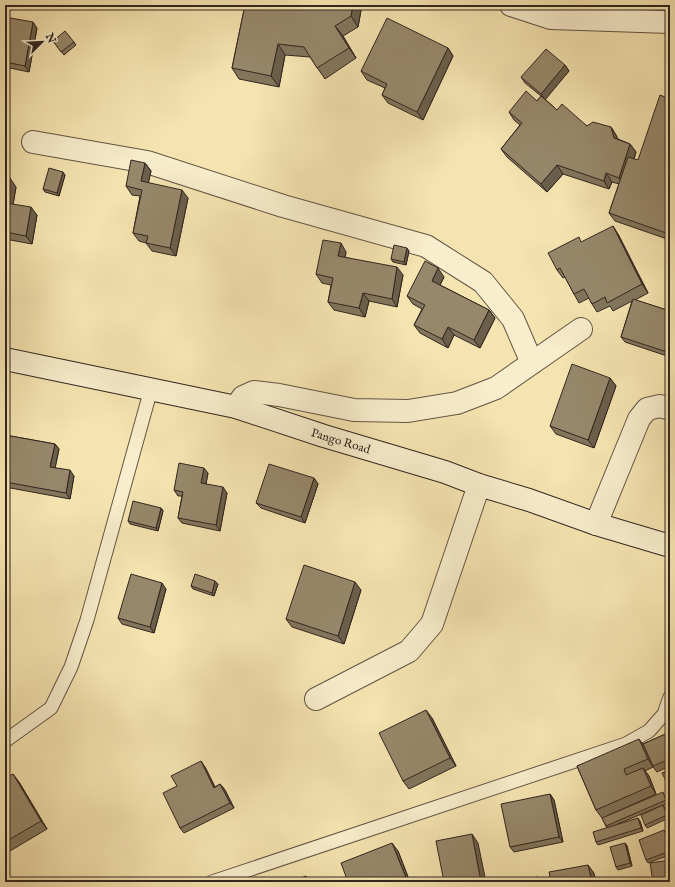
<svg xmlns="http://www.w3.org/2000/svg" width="675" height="887" font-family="'IM FELL English',serif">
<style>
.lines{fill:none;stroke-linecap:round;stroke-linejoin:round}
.lane-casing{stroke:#635544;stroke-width:15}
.street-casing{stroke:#635544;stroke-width:24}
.secondary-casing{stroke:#322520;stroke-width:24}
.lane{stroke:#f8edcc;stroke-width:13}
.street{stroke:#f8edcc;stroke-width:22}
.secondary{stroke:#f8edcc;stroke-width:22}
.wall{fill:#82755c;stroke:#322520}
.shaded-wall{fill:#6a5f4b;stroke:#322520}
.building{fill:#97886b;stroke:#322520}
.labels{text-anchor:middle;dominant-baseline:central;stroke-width:3;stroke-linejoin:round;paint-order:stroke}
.street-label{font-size:12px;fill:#322520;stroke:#f8edcc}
</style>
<rect width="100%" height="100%" fill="#f5e4b0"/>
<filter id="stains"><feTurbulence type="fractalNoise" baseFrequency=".005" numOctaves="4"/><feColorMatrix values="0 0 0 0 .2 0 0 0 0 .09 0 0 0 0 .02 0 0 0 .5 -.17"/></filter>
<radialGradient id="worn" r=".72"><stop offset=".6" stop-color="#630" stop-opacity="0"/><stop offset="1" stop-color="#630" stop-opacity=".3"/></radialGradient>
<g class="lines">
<defs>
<path id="lane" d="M5,741L51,708L71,667L87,620L151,389
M212,882L626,744L649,731L664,714L670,697"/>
<path id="street" d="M511,5L551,18L670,22
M33,142L147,162L283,206L426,246L483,282L513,319L532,363
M236,407L243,397L254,392L279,395L354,410L408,411L457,403L496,388L581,329
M596,524L639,419L647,409L660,406L670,409
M316,699L409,651L432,624L479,485"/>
<g id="secondary">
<path id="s1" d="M5,359L236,407L324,436L445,472L479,485L529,500L596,524L670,546"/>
</g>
</defs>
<use href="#lane" class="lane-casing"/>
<use href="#street" class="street-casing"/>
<use href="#secondary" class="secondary-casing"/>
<use href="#lane" class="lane"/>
<use href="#street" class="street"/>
<use href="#secondary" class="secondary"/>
</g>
<path class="wall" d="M19,5H41L40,8L20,6Z
M245,5H362L358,27L343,36L356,58L325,79L310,57L285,55L279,87L239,79L232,68Z
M5,17L37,28L29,72L5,67Z
M53,41L74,42L76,45L64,55Z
M448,48L453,56L423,120L388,103L382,95L385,88L367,80L361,71Z
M565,65L569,71L545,99L557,110L587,126L611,127L616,135L618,139L630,144L636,152L634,159L638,160L670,99V240L615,221L609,213L619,184L612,182L609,189L563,174L547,192L507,157L501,149L520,125L514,120L509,112L537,101L541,96L525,83L521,77Z
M145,163L151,171L148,183L188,198L176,256L152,251L146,243L139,241L133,233L140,196L132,195L126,186Z
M65,175L59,196L45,192L43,189Z
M5,178L16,187L13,204L37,215L32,244L5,239Z
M618,234L648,293L635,300L670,311V357L625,342L621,337L632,301L613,311L610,306L597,312L592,304L589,298L579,303L574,294L565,277L563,278L557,270L582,242Z
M409,251L406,265L393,262L391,259Z
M346,252L345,257L403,275L397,307L369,301L365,317L334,310L328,302L331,285L322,283L316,274Z
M444,277L440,285L489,310L495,318L480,348L454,335L448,348L420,333L414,325L422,309L413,304L407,296Z
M610,378L616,386L594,448L556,434L550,426Z
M5,435L55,444L59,449L55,468L74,476L70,499L5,487Z
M208,473L206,484L227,493L220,531L182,523L178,518L182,496H178L174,490Z
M314,478L318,484L305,523L261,508L256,503Z
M161,508L163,511L158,531L130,524L128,521Z
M215,581L218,584L214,596L193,589L191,586Z
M166,589L154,633L122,624L118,618Z
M361,590L344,644L292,627L286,619Z
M432,718L456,766L409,789L403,781Z
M670,732V766L657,772L653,767L645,771L649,776L656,794L607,816L665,795L668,803L618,824L640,821L643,831L598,845L596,842L607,828L602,818L596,810L577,766L643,744Z
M205,767L215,787L220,784L225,790L234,808L184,833L180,828L177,786Z
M5,778L19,782L47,829L5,854Z
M550,794L554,800L563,842L514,852L510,847Z
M663,805L665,808L669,818L647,828L645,825Z
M666,833L670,843V855L648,863L646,860Z
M625,843L627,846L632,866L618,870L616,867Z
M398,851L410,882H348Z"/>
<path class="shaded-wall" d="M353,5H362L358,27L351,16Z
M33,22L37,28L29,72L25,66Z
M335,26L343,36L356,58L349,48Z
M278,44L285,55L279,87L271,76Z
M448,48L453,56L423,120L417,112Z
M565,65L569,71L545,100L541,94Z
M611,127L616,135L620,146L614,138Z
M630,144L636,152L625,186L619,178Z
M145,163L151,171L147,190L141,181Z
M557,165L563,174L547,192L541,184Z
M63,172L65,175L59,196L57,193Z
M606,173L612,182L609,189L604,181Z
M10,178L16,187L12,211L6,203Z
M182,190L188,198L176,256L170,248Z
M31,207L37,215L32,244L26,236Z
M613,226L618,234L648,293L642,284Z
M341,243L346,252L344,264L338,256Z
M407,248L409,251L406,265L404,262Z
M397,267L403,275L397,307L392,299Z
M438,268L444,277L438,289L432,281Z
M363,293L369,301L365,317L359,308Z
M489,310L495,318L480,348L474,340Z
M448,327L454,335L448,348L442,339Z
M610,378L616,386L594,448L588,440Z
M55,444L59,449L54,473L50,467Z
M204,468L208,473L205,489L201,483Z
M70,470L74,476L70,499L66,493Z
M314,478L318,484L305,523L301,517Z
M223,487L227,493L220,531L216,525Z
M161,508L163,511L158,531L156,528Z
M215,581L218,584L214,596L212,593Z
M355,582L361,590L344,644L338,636Z
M162,583L166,589L154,633L150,627Z
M426,710L432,718L456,766L450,758Z
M639,739L645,747L653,767L648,759Z
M201,761L205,767L218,793L214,788Z
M643,768L649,776L656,794L651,786Z
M13,774L19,782L47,829L41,821Z
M220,784L225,790L234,808L230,803Z
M550,794L554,800L563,842L559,837Z
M638,818L640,821L643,831L641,828Z
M664,830L666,833L670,843V846Z
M472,834L478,843L486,882H481Z
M392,843L398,851L410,882H408L407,880Z
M625,843L627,846L632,866L630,863Z
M588,865L594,873L596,882H592Z
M538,877L542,882H539Z"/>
<path class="building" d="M245,5H353L351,16L335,26L349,48L317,68L304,47L278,44L271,76L232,68Z
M5,17L33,22L25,66L5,62Z
M387,18L448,48L417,112L382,95L387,84L361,71Z
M65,31L74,42L61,52L53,41Z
M546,49L565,65L541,94L521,77Z
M526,91L537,101L541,96L557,110L562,104L587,126L593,122L611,127L614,138L630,144L619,178L606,173L604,181L557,165L541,184L501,149L522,123L509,112Z
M660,95L670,99V232L669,234L609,213L628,157L638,160Z
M131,160L145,163L141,181L182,190L170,248L146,243L148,236L133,233L142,190L126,186Z
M49,168L63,172L57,193L43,189Z
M5,178H10L6,203L31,207L26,236L5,232Z
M613,226L642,284L607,303L605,297L592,304L584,289L574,294L560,268L557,270L548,253L579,237L581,242Z
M323,240L341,243L338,256L397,267L392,299L363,293L359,308L328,302L333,278L316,274Z
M394,245L407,248L404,262L391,259Z
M425,261L438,268L432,281L489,310L474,340L448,327L442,339L414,325L425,305L407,296Z
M633,299L670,311V353L621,337Z
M572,364L610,378L588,440L550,426Z
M5,435L55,444L50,467L70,470L66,493L5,482Z
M179,463L204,468L201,483L223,487L216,525L178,518L183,492L174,490Z
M269,464L314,478L301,517L256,503Z
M133,501L161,508L156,528L128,521Z
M304,565L355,582L338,636L286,619Z
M131,574L162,583L150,627L118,618Z
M195,574L215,581L212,593L191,586Z
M426,710L450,758L403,781L379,733Z
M670,732V759L653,766L643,744Z
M639,739L648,759L624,769L626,775L643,768L651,786L596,810L577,766Z
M201,761L214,788L220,784L230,803L180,828L163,793L177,786L171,776Z
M670,770V789L662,773Z
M13,774L41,821L5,842V778Z
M663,792L666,800L606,826L602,818Z
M550,794L559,837L510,847L501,804Z
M663,805L667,815L645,825L641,815Z
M638,818L641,828L596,842L593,832Z
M664,830L670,846V851L646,860L639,840Z
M472,834L481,882H444L436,841Z
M392,843L407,880L401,882H348L341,863Z
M625,843L630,863L616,867L610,847Z
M670,860V882H653L650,863Z
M588,865L592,882H551L549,872Z
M306,876L309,882H291Z
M538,877L539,882H500Z"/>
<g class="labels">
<g class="street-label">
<text stroke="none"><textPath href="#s1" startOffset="346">Pango Road</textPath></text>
</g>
</g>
<rect width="675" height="887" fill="none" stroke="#f5e4b0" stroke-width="20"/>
<rect x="6" y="6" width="663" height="875" fill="none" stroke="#322520" stroke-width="2"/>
<rect x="10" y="10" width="655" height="867" fill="none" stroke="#322520"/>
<g transform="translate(42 42) rotate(66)" stroke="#f8edcc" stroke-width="3" paint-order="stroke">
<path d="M0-3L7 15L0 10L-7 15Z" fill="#322520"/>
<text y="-6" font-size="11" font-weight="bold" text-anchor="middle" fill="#322520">N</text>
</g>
<rect width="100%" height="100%" filter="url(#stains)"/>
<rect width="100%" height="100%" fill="url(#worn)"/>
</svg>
